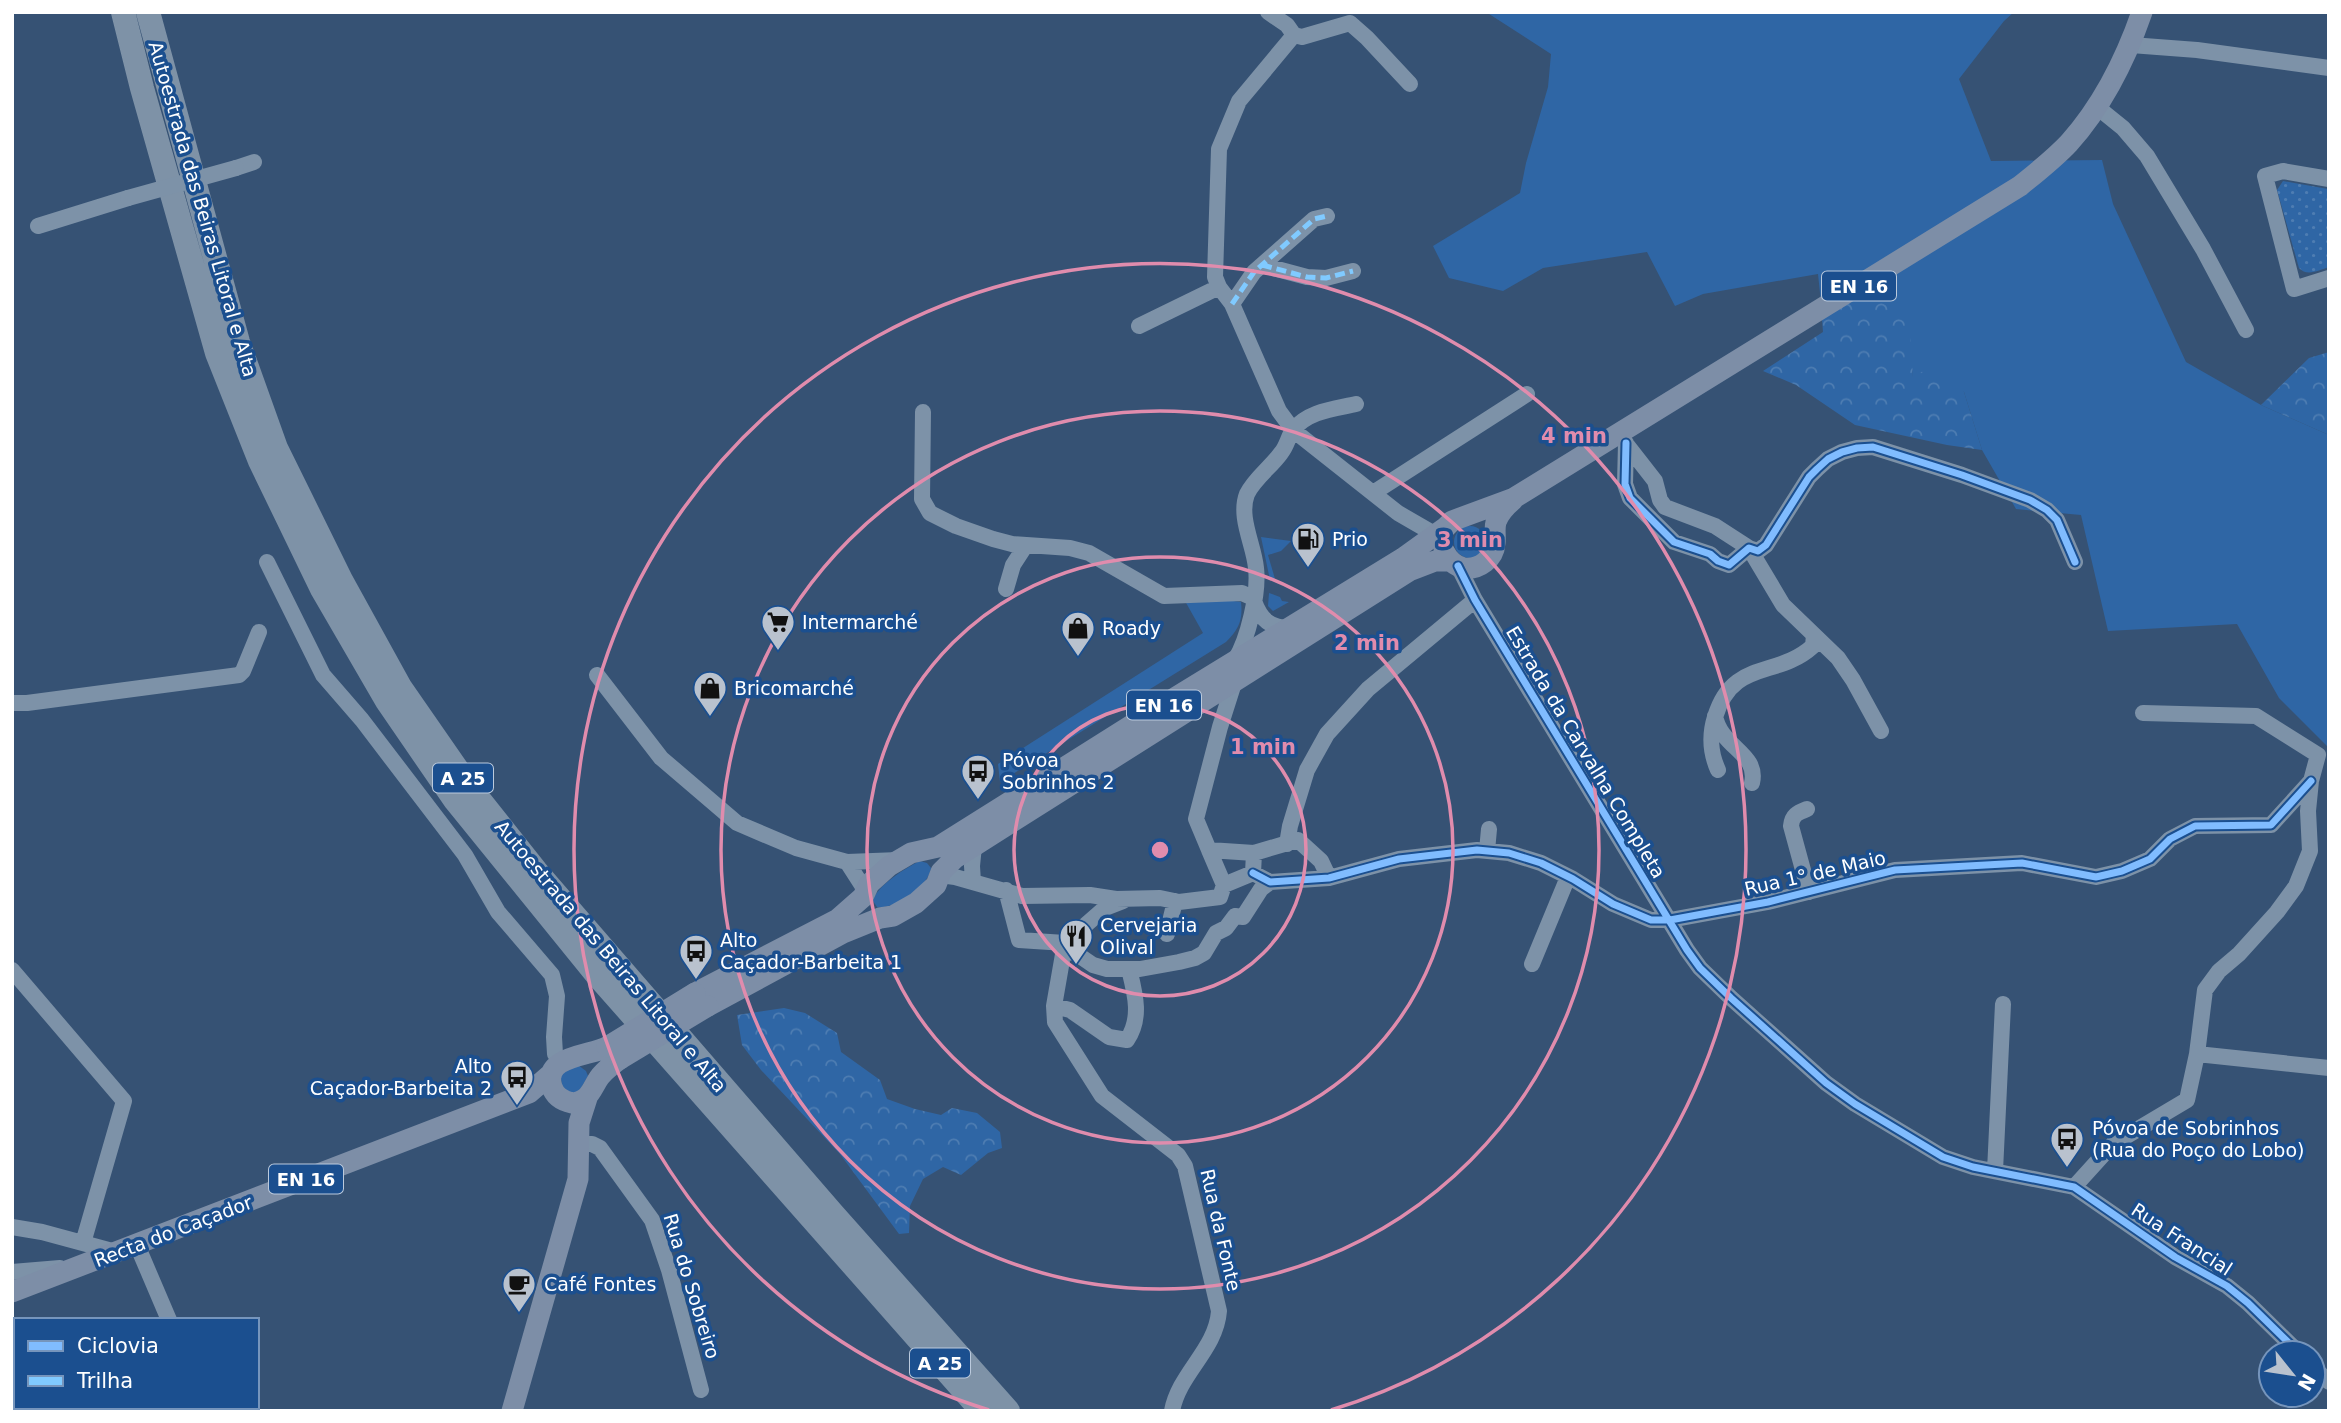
<svg xmlns="http://www.w3.org/2000/svg" width="2341" height="1423" font-family="'DejaVu Sans',sans-serif">
<style>
.grass{fill:#2f66a5}
.forest{fill:url(#forest-crowns)}
.park{fill:url(#park-dots)}
.lines{fill:none;stroke-linecap:round;stroke-linejoin:round}
.minor{stroke:#7d92a8;stroke-width:16}
.major{stroke:#7d8ea7;stroke-width:21}
.highway{stroke:#7e92a7;stroke-width:24}
.minor-bridge{stroke:#7d92a8;stroke-width:16}
.major-bridge{stroke:#7d8ea7;stroke-width:21}
.quiet{stroke:#80caff;stroke-width:5;stroke-dasharray:10 5;stroke-linecap:butt}
.cycleway-casing{stroke:#1b4f8f;stroke-width:11}
.cycleway{stroke:#80bcff;stroke-width:7}
.ring{fill:none;stroke:#e08cad;stroke-width:3.5}
.labels{text-anchor:middle;dominant-baseline:central;stroke-width:7;stroke-linejoin:round;paint-order:stroke}
.shield{fill:#1b4f8f;stroke:#bbcadd;stroke-width:2}
.shield-label{font-size:18px;font-weight:bold;fill:#fff}
.street-label{font-size:19px;fill:#fff;stroke:#1b4f8f}
.poi-label{font-size:19px;fill:#fff;stroke:#1b4f8f;text-anchor:start}
.centre{fill:#e08cad;stroke:#1b4f8f;stroke-width:3.5}
.ring-label{font-size:21px;text-anchor:middle;font-weight:bold;fill:#e08cad;stroke:#1b4f8f;stroke-width:7;stroke-linejoin:round;paint-order:stroke}
</style>
<defs>
<pattern id="forest-crowns" width="20" height="18" patternUnits="userSpaceOnUse" patternTransform="scale(1.75)"><rect width="20" height="18" fill="#2f66a5"/><path d="M2 6a3 3 0 1 1 6 0M12 15a3 3 0 1 1 6 0" fill="none" stroke="#4e7db2"/></pattern>
<pattern id="park-dots" width="8" height="8" patternUnits="userSpaceOnUse" patternTransform="scale(1.75)"><rect width="8" height="8" fill="#2f66a5"/><path d="M2 2h.1M6 6h.1" fill="none" stroke="#4e7db2" stroke-width="1.8" stroke-linecap="round"/></pattern>
</defs>
<rect width="100%" height="100%" fill="#365274"/>
<path class="grass" d="M1486,12H2014L2004,21L1959,79L1991,161L2102,160L2113,204L2186,362L2261,405L2329,435V748L2279,698L2237,624L2108,631L2081,515L2016,509L1982,450L1964,392L1913,378L1910,351L1875,298L1820,293L1818,274L1703,294L1675,306L1647,252L1543,268L1503,291L1449,278L1433,246L1520,193L1526,163L1548,87L1551,54Z
M1454 542a16 16 0 1 1 32 0a16 16 0 1 1-32 0Z
M1261,537L1291,541L1281,551L1268,555L1275,579L1270,580Z
M1269,593L1280,597L1282,601L1289,602L1273,611L1268,606Z
M1226,600L1241,602C1243,620 1239,629 1226,642L1000,782L998,764L1203,633L1185,601Z
M920,861L927,863L931,868C929,886 895,910 877,907L873,901C876,886 907,867 920,861Z
M578,1065L586,1071L588,1076L577,1095L563,1091L560,1073Z"/>
<path class="forest" d="M1820,293L1875,298L1909,320L1913,377L1935,364L1964,392L1982,450L1947,445L1855,425L1796,385L1763,371L1823,332Z
M2329,352V435L2261,405L2309,358Z
M784,1008L805,1013L837,1033L841,1052L880,1080L887,1099L915,1109L941,1115L952,1108L977,1113L1000,1132L1002,1148L988,1153L961,1175L943,1167L923,1179L910,1206L909,1233L899,1234L840,1154L761,1070L742,1045L737,1015Z
M12,1387H16V1407H132L131,1411H12Z"/>
<path class="park" d="M2283,181L2328,189L2329,267C2319,270 2307,277 2299,268L2277,190Z"/>
<g class="lines">
<path class="minor" d="M1268,12L1287,25L1294,35L1302,37L1350,23L1367,38L1410,84
M1294,35L1239,101L1219,149L1215,277L1219,287L1232,304L1279,411L1293,430L1398,513L1436,535
M2131,45L2197,50L2329,68
M2097,107L2123,128L2147,156L2203,249L2246,330
M236,168L254,162
M2329,179L2283,171L2265,176L2294,289L2329,278
M38,226L128,198
M1262,265L1307,277L1326,278L1353,271
M1232,304L1254,272L1314,219L1327,216
M1139,326L1219,287
M923,412L922,499L930,513L956,526L993,539L1012,544L1070,548L1089,553L1164,596L1242,593L1253,598
M1623,440L1655,481L1660,500L1665,507L1715,526L1749,548L1783,605L1838,658L1853,680L1881,731
M1626,443L1625,484L1630,498L1674,542L1710,554L1718,561L1729,565L1749,548L1758,551L1766,545L1809,477L1817,469L1828,459L1842,452L1857,448L1873,447L1962,475L2030,500L2047,510L2057,520L2075,562
M1373,493L1527,394
M267,562L323,675L362,720L465,855L498,912L552,975L557,996L554,1037L555,1054L561,1061
M1458,566L1475,600L1687,950L1700,968L1731,998L1826,1083L1855,1104L1943,1157L1973,1167L2074,1187L2175,1257L2227,1286L2248,1303L2299,1353
M1006,589L1013,565L1026,545
M1254,601C1261,620 1270,628 1290,628
M1235,660C1248,639 1259,593 1256,568C1254,545 1238,517 1247,494C1254,479 1271,467 1281,453C1287,446 1288,437 1293,430C1308,411 1334,409 1356,404
M597,675L661,758L737,823L796,848L847,862L899,860
M12,703H27L239,675L243,671L259,632
M1715,716C1721,748 1759,753 1752,783
M1718,770C1710,752 1709,736 1715,717C1733,658 1777,679 1813,646L1814,635
M1807,809C1797,813 1792,815 1791,826L1809,892
M1287,844L1290,826L1307,770L1327,734L1368,689L1475,600
M1209,850L1196,819L1220,727L1234,683
M1487,851L1489,829
M847,862L865,890
M1253,873L1270,882L1329,878L1399,859L1477,850L1509,853L1541,863L1573,879L1613,904L1651,920H1670L1768,902L1895,870L2022,863L2096,877L2122,871L2150,859L2170,839L2195,826L2271,825L2311,781
M940,875L955,877L1022,896L1090,895L1116,899L1160,898L1179,902L1220,897L1224,885
M973,882L972,866L974,846
M1224,885L1253,873L1254,853L1298,840L1321,861L1329,878
M1224,885L1209,850L1254,853
M1006,890L1019,940L1065,943
M1235,916L1243,917L1261,889L1270,882
M1167,934L1175,901
M1065,943L1054,1006L1055,1022L1102,1096L1178,1155L1185,1166L1219,1311C1216,1350 1179,1373 1172,1411
M1065,943L1105,908L1123,901
M1063,954L1074,952L1093,965L1107,969H1140L1179,962L1195,958L1204,953L1216,933L1226,928L1235,916
M1532,964L1568,877
M12,970L124,1101L83,1243
M1054,1006L1070,1010L1109,1037L1127,1040C1142,1018 1135,993 1129,969
M2197,1054L2329,1068
M578,1144H592L600,1148L652,1220L669,1270L701,1390
M1995,1171L2003,1004
M2074,1187L2113,1144L2187,1100L2197,1054L2205,990L2219,971L2239,954L2277,912L2296,886L2310,851L2308,811L2311,781L2318,755L2256,716L2143,713
M12,1227L42,1232L116,1252
M137,1245L169,1320
M12,1272L60,1268
M2313,1367L2329,1382
M219,1407L225,1411"/>
<path class="major" d="M1444,551C1448,559 1454,566 1464,568C1479,570 1494,559 1495,543C1496,536 1494,529 1496,522C1499,513 1506,506 1513,500
M695,993L838,919L863,897L869,884L889,866L911,853L938,847L1178,696L1403,558L1446,527L1452,521L1514,498L2020,186C2036,173 2054,159 2069,143C2103,105 2125,61 2142,12
M708,1006L843,933L880,918L893,916L916,903L936,885L941,872L955,858L1409,571L1435,561H1450
M607,1047C589,1056 542,1056 552,1087C555,1097 563,1101 572,1103C588,1101 590,1093 597,1081C602,1072 612,1065 620,1059
M12,1292L529,1093L552,1073
M512,1411L578,1179L579,1123L587,1098"/>
<path class="highway" d="M123,12L142,88L217,353L260,461L322,589L387,701L455,800L597,975L982,1411
M148,12L238,342L276,448L341,580L400,687L470,788L536,871L833,1214L1008,1411"/>
<path class="minor-bridge" d="M128,198L236,168"/>
<path class="major-bridge" d="M607,1047L695,993
M620,1059L708,1006"/>
<path class="quiet" d="M1262,265L1307,277L1326,278L1353,271
M1232,304L1254,272L1314,219L1327,216"/>
<defs>
<path id="cycleway" d="M1626,443L1625,484L1630,498L1674,542L1710,554L1718,561L1729,565L1749,548L1758,551L1766,545L1809,477L1817,469L1828,459L1842,452L1857,448L1873,447L1962,475L2030,500L2047,510L2057,520L2075,562
M1458,566L1475,600L1687,950L1700,968L1731,998L1826,1083L1855,1104L1943,1157L1973,1167L2074,1187L2175,1257L2227,1286L2248,1303L2299,1353
M1253,873L1270,882L1329,878L1399,859L1477,850L1509,853L1541,863L1573,879L1613,904L1651,920H1670L1768,902L1895,870L2022,863L2096,877L2122,871L2150,859L2170,839L2195,826L2271,825L2311,781"/>
</defs>
<use href="#cycleway" class="cycleway-casing"/>
<use href="#cycleway" class="cycleway"/>
</g>
<g class="ring">
<circle cx="1160" cy="850" r="146"/>
<circle cx="1160" cy="850" r="293"/>
<circle cx="1160" cy="850" r="439"/>
<path d="M989 1410A586 586 0 1 1 1331 1410"/>
</g>
<defs>
<symbol id="fuel-pin" viewBox="-11 -11 22 30"><path d="M0 17L-7.5 6A9.5 9.5 0 1 1 7.5 6Z" fill="#b9c2ce" stroke="#1b4f8f"/><path d="M-5.5-6h7V0h2V4h1.3V-2.5L3-4.5l.8-.8L6-3V5H2.5V1h-1V6h-7ZM-4.2-4.7v3.2H.2V-4.7Z" fill="#111"/></symbol>
<symbol id="supermarket-pin" viewBox="-11 -11 22 30"><path d="M0 17L-7.5 6A9.5 9.5 0 1 1 7.5 6Z" fill="#b9c2ce" stroke="#1b4f8f"/><path d="M-6-5.5h2.5l.6 2H6L4.5 2H-2.5L-4.4-4H-6ZM-1.5 3.2a1.3 1.3 0 1 0 .1 0ZM3 3.2a1.3 1.3 0 1 0 .1 0Z" fill="#111"/></symbol>
<symbol id="shop-pin" viewBox="-11 -11 22 30"><path d="M0 17L-7.5 6A9.5 9.5 0 1 1 7.5 6Z" fill="#b9c2ce" stroke="#1b4f8f"/><path d="M-5-2.5h2.3a2.7 3.5 0 0 1 5.4 0H5L5.5 6h-11ZM-1.5-2.5h3a1.5 2.3 0 0 0-3 0Z" fill="#111"/></symbol>
<symbol id="bus-pin" viewBox="-11 -11 22 30"><path d="M0 17L-7.5 6A9.5 9.5 0 1 1 7.5 6Z" fill="#b9c2ce" stroke="#1b4f8f"/><path d="M-5-6H5V4H4V6H2V4H-2V6H-4V4H-5ZM-3.5-4V0h7V-4ZM-3.5 1.2v1.5H-2V1.2ZM2 1.2v1.5H3.5V1.2Z" fill="#111"/></symbol>
<symbol id="restaurant-pin" viewBox="-11 -11 22 30"><path d="M0 17L-7.5 6A9.5 9.5 0 1 1 7.5 6Z" fill="#b9c2ce" stroke="#1b4f8f"/><path d="M-5-6h1v4h1v-4h1v4h1v-4h1v5L-1.5 .5V6h-2V.5L-5-1ZM5-6V6H3V1.5H1.5Q1.5-4 5-6Z" fill="#111"/></symbol>
<symbol id="cafe-pin" viewBox="-11 -11 22 30"><path d="M0 17L-7.5 6A9.5 9.5 0 1 1 7.5 6Z" fill="#b9c2ce" stroke="#1b4f8f"/><path d="M-5.5-4.5H6V0H3Q3 3.5 0 3.5H-2.5Q-5.5 3.5-5.5 0ZM3-3.2v2h1.7v-2ZM-6 4.5H4V6H-6Z" fill="#111"/></symbol>
</defs>
<g fill-rule="evenodd">
<use href="#fuel-pin" x="1289" y="520" width="38" height="52"/>
<use href="#supermarket-pin" x="759" y="603" width="38" height="52"/>
<use href="#shop-pin" x="1059" y="609" width="38" height="52"/>
<use href="#shop-pin" x="691" y="669" width="38" height="52"/>
<use href="#bus-pin" x="959" y="752" width="38" height="52"/>
<use href="#restaurant-pin" x="1057" y="917" width="38" height="52"/>
<use href="#bus-pin" x="677" y="932" width="38" height="52"/>
<use href="#bus-pin" x="498" y="1058" width="38" height="52"/>
<use href="#bus-pin" x="2048" y="1120" width="38" height="52"/>
<use href="#cafe-pin" x="500" y="1265" width="38" height="52"/>
</g>
<g class="labels">
<g class="shield">
<rect x="1822" y="271.5" width="74" height="29" rx="5"/>
<rect x="1127" y="690.5" width="74" height="29" rx="5"/>
<rect x="433" y="763.5" width="60" height="29" rx="5"/>
<rect x="269" y="1164.5" width="74" height="29" rx="5"/>
<rect x="910" y="1348.5" width="60" height="29" rx="5"/>
</g>
<g class="shield-label">
<text x="1859" y="286">EN 16</text>
<text x="1164" y="705">EN 16</text>
<text x="463" y="778">A 25</text>
<text x="306" y="1179">EN 16</text>
<text x="940" y="1363">A 25</text>
</g>
<g class="street-label">
<text transform="translate(203 209) rotate(74)">Autoestrada das Beiras Litoral e Alta</text>
<text transform="translate(1586 752) rotate(59)">Estrada da Carvalha Completa</text>
<text transform="translate(1815 873) rotate(-13)">Rua 1° de Maio</text>
<text transform="translate(611 956) rotate(50)">Autoestrada das Beiras Litoral e Alta</text>
<text transform="translate(1221 1230) rotate(77)">Rua da Fonte</text>
<text transform="translate(173 1231) rotate(-21)">Recta do Caçador</text>
<text transform="translate(2182 1239) rotate(33)">Rua Francial</text>
<text transform="translate(692 1286) rotate(73)">Rua do Sobreiro</text>
</g>
<g class="poi-label">
<text x="1332" y="539">Prio</text>
<text x="802" y="622">Intermarché</text>
<text x="1102" y="628">Roady</text>
<text x="734" y="688">Bricomarché</text>
<text x="1002" y="760">Póvoa<tspan x="1002" dy="22">Sobrinhos 2</tspan></text>
<text x="1100" y="925">Cervejaria<tspan x="1100" dy="22">Olival</tspan></text>
<text x="720" y="940">Alto<tspan x="720" dy="22">Caçador-Barbeita 1</tspan></text>
<text x="492" y="1066" text-anchor="end">Alto<tspan x="492" dy="22">Caçador-Barbeita 2</tspan></text>
<text x="2092" y="1128">Póvoa de Sobrinhos<tspan x="2092" dy="22">(Rua do Poço do Lobo)</tspan></text>
<text x="544" y="1284">Café Fontes</text>
</g>
</g>
<circle cx="1160" cy="850" r="10" class="centre"/>
<g class="ring-label">
<text x="1574" y="443">4 min</text>
<text x="1470" y="547">3 min</text>
<text x="1367" y="650">2 min</text>
<text x="1263" y="754">1 min</text>
</g>
<rect width="2341" height="1423" fill="none" stroke="#ffffff" stroke-width="28"/>
<rect x="14" y="1318" width="245" height="91" fill="#1b4f8f" stroke="#7695bc" stroke-width="2"/>
<rect x="28" y="1341" width="35" height="10" fill="#80bcff" stroke="#7695bc" stroke-width="2"/>
<text x="77" y="1353" font-size="21" fill="#ffffff">Ciclovia</text>
<rect x="28" y="1376" width="35" height="10" fill="#80caff" stroke="#7695bc" stroke-width="2"/>
<text x="77" y="1388" font-size="21" fill="#ffffff">Trilha</text>
<g transform="translate(2292 1374) rotate(120)"><circle r="33" fill="#1b4f8f" stroke="#7695bc" stroke-width="2"/>
<path d="M0-5L12 26L0 18L-12 26Z" fill="#b9c2ce"/>
<text y="-10" font-size="19" font-weight="bold" text-anchor="middle" fill="#ffffff">N</text>
</g>
</svg>
